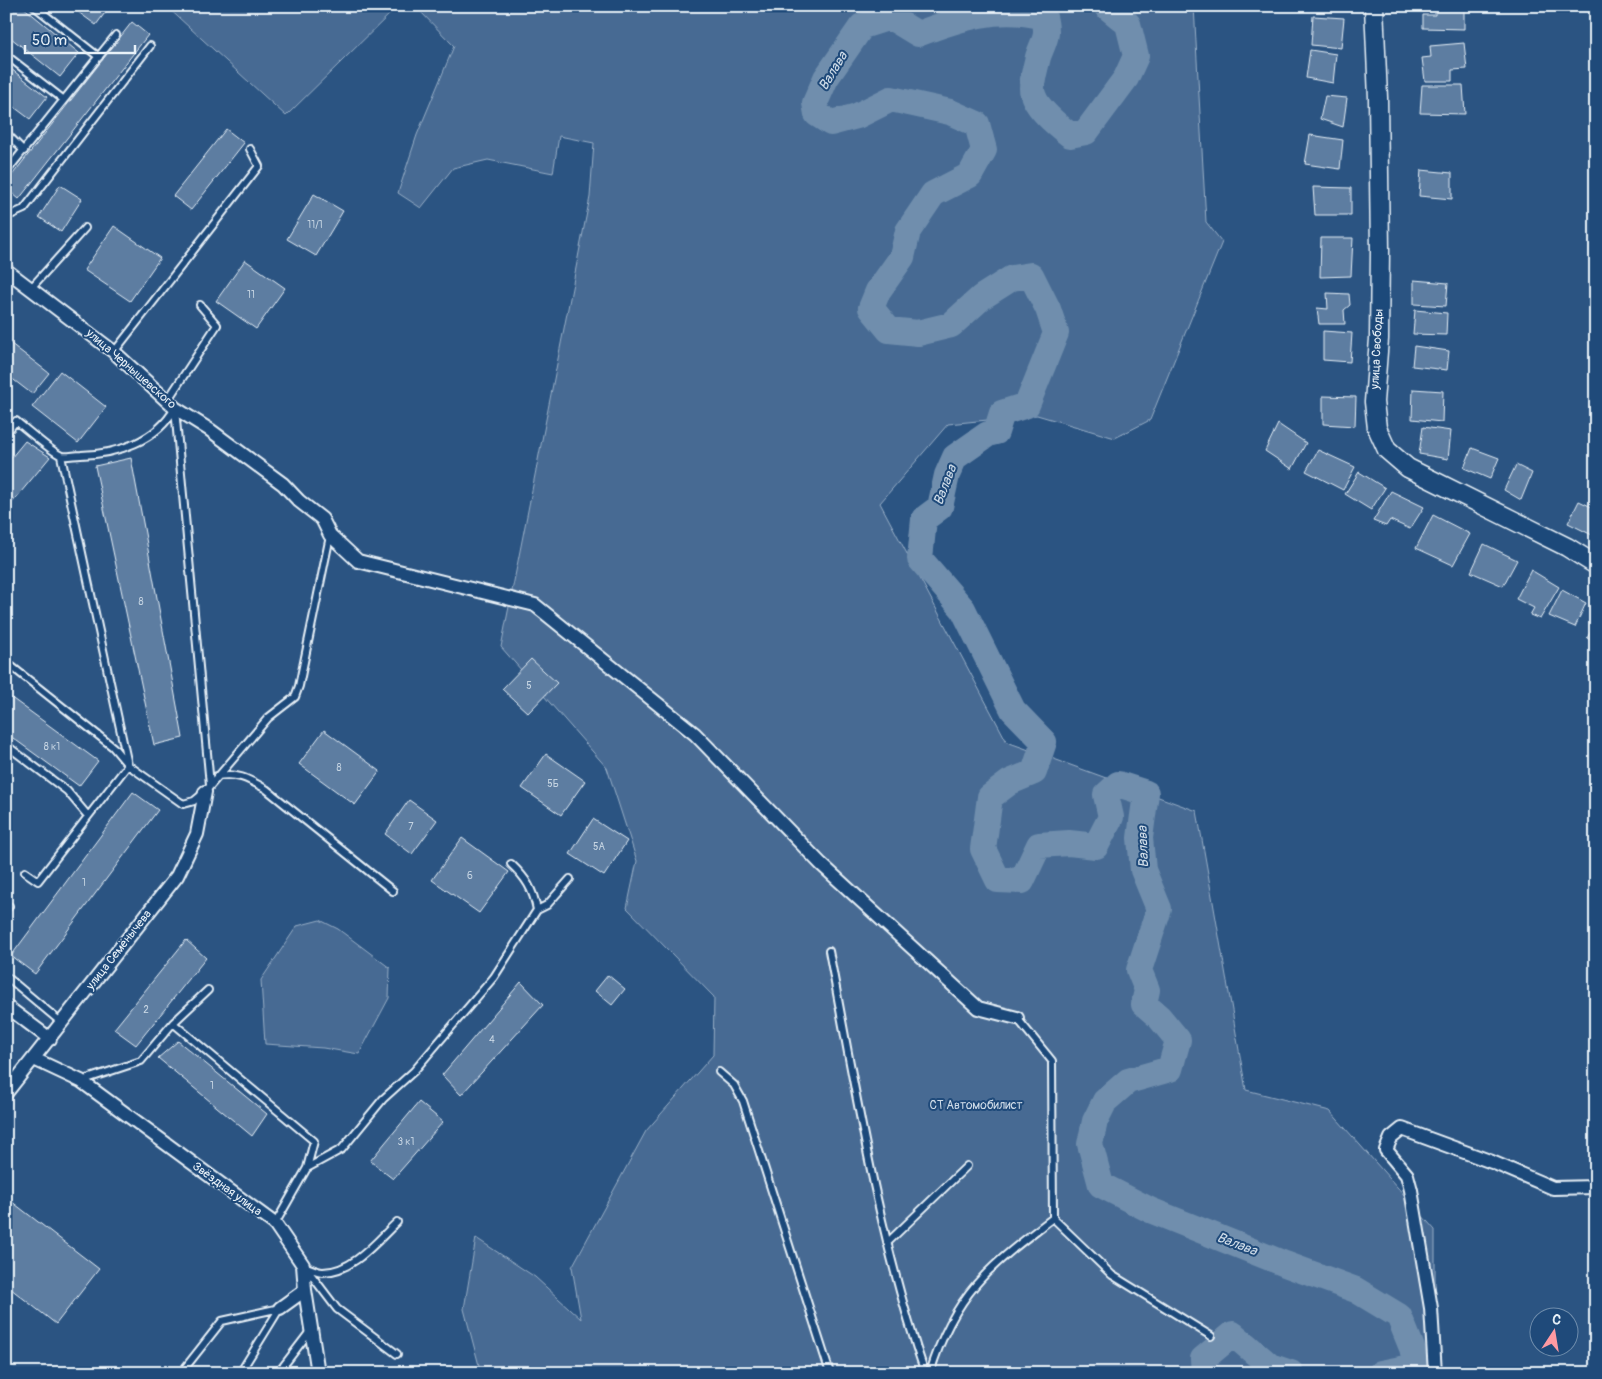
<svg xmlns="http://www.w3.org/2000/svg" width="1602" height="1379" font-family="Pangolin,sans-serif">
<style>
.green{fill:#476b93;stroke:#98aec6}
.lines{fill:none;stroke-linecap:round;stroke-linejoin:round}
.river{stroke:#708ead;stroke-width:26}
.building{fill:#5d7da1;stroke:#e8f1f8}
.service-casing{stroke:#e8f1f8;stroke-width:10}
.minor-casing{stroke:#e8f1f8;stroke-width:16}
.secondary-casing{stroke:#e8f1f8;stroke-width:21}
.service{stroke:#1f4a7a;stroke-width:6}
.minor{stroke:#1f4a7a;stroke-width:12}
.secondary{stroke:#1f4a7a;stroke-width:18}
.labels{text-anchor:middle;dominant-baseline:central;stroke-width:4;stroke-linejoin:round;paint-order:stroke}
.number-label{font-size:10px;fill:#c5d4e2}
.street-label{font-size:12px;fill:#e8f1f8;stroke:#1f4a7a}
.park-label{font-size:12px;fill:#d0dde9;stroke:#1f4a7a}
.water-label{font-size:14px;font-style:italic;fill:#d0dde9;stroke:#1f4a7a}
</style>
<rect width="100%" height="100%" fill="#2b5482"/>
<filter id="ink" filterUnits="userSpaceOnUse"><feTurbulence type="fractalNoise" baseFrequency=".02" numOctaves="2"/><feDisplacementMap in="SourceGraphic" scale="10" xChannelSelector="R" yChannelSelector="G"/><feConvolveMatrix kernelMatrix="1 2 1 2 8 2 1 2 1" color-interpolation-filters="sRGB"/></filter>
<g filter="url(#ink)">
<path class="green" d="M166,6H398L286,116Z
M415,6H1194L1206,222L1222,242L1150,420L1115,438L1037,415L948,424L880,503L1007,742L1197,811L1246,1090L1330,1111L1435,1230V1373H481L464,1309L476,1238L535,1277L581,1319L572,1267L646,1131L713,1055L714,997L627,908L637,861L607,768L501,647L590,197L594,143L559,136L553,173L488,160L453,168L421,208L398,193L417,135L454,46Z
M320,920L338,929L390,968L389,998L359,1054L323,1048L265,1044L261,980L297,926Z"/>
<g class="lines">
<path class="river" d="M1106,6L1128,24L1136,56L1126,78L1086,132L1070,135C1057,125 1032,105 1032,88C1032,79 1036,66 1038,57C1044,39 1049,38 1044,17C1000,5 959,18 918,34L890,17L862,26L826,78L815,103L817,114L831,123L857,116L891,99L950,112L977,124L984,150L970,175L933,194L908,231L902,257L878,291L871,308L889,330L918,333L951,325L982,297L1012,278L1031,275L1048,309L1056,333L1027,405L1002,413L996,432L988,434L955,457L947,475L940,507L924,519L920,559L963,609L1013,710L1044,742L1034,772L1010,782L990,797L983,849L998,880L1022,881L1039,845L1069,843L1096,846L1111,817L1106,795L1118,784L1146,793L1140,838L1143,870L1159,909L1139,970L1147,990L1144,1004L1159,1017L1178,1040L1170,1069L1128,1081L1105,1101L1095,1121L1090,1144L1101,1185L1150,1210L1285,1264L1356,1290L1399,1316L1412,1348L1416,1366L1381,1373
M1204,1373L1203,1359L1233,1334L1270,1366L1291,1373"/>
</g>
<path class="building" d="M6,6H22L79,53L60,77L6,34Z
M70,6H110L96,25Z
M1435,6H1464V29L1423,28V15H1435Z
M1313,16L1344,18L1341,48L1311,45Z
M132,22L148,35L19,199L6,188V183Z
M1464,43L1467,69L1452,70V81H1425L1422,58L1431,57L1430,46Z
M1310,50L1336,54L1333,83L1306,78Z
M6,65L47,97L30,119L6,101Z
M1422,85H1463L1465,114L1420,113Z
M1325,96L1347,98L1343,127L1320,119Z
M226,129L244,143L191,210L173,196Z
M1310,135L1343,140L1340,169L1305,164Z
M1421,170L1452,173V199L1419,196Z
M60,185L82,199L61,232L39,217Z
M1313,187L1351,188V215H1315Z
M314,194L343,211L316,256L287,239Z
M114,226L160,258L130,301L84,270Z
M1321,238H1353L1351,276L1320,277Z
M245,260L285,288L256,329L216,301Z
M1414,280L1448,283L1446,306L1414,304Z
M1327,293L1349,294L1350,305L1344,310L1345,324H1319L1317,308L1328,309Z
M1415,310L1447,313L1446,335L1413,334Z
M1323,331L1352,333L1350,362L1323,360Z
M6,340L49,373L32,394L6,374Z
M1414,346L1449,351L1447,370L1412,366Z
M60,371L106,407L78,443L32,407Z
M1413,389L1443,391L1442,422L1412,419Z
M1323,396L1356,397L1355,426L1323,424Z
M1278,424L1306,443L1292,469L1265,451Z
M1423,427L1451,431L1448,459L1419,454Z
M25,441L50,457L6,510V464Z
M1472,448L1499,458L1490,479L1464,468Z
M1318,450L1355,467L1343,490L1306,471Z
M131,458L183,738L154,745L95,466Z
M1516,465L1532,473L1521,500L1504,490Z
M1359,472L1385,488L1371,510L1345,494Z
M1391,491L1424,507L1410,529L1390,520L1386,526L1373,521Z
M1579,501L1596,509V537L1568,523Z
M1433,515L1470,534L1453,565L1416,548Z
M1484,544L1517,560L1503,586L1471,572Z
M1531,570L1559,587L1540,619L1530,615L1534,608L1516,599Z
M1562,590L1586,603L1575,627L1549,616Z
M1596,623V643L1587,638Z
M531,659L557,683L528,713L502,689Z
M6,694L98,761L79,786L6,733Z
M324,730L380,771L355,805L299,764Z
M546,754L585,781L561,815L522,788Z
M133,792L158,810L35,974L11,956Z
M409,800L437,820L412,854L385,834Z
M593,819L627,841L604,876L570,854Z
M462,838L509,872L479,913L432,880Z
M186,940L206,958L136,1045L114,1029Z
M608,975L625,989L612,1005L595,991Z
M521,982L543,1005L461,1095L442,1075Z
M178,1041L267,1114L252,1136L158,1058Z
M419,1102L443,1122L393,1179L370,1161Z
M11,1201L99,1269L56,1324L6,1285V1208Z"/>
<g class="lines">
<defs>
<path id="service" d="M34,6L99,57
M6,55L64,100
M6,133L24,151
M6,172L116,35
M6,217L24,209L150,46
M31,288L85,228
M114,352L259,166L250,149
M167,401L217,325L200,305
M175,409L210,785
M6,433L16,421C25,428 53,453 62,456C67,457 75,455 81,455C117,454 157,441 175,408
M6,662L113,747L128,765L183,804L194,801L205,792L268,718L295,697L299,686L330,536
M6,745L67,791L88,816
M217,776C239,773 248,779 266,789L393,891
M511,864C526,878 533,889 537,910
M25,872L38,881L128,765L61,456
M6,910L9,906
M537,910L547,905L570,879
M829,951C856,1092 878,1236 925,1373
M6,976L62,1023
M1017,1018L1052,1061L1053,1218L1112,1275L1211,1336
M173,1023L314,1141L307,1168
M719,1072L734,1085L743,1101L830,1373
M81,1081L141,1061L173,1023L208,990
M275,1224L307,1168L342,1149L383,1099L414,1071L494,977L537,910
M887,1243L967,1166
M304,1266C310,1268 317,1272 323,1272C353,1272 377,1241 397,1222
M306,1268L337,1309L397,1354
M181,1373L222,1321L280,1308
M240,1373L280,1308
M278,1373L311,1330
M930,1373C954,1293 990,1266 1053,1218"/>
<path id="minor" d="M6,270L114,352L175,408L210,430L283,484L299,501L322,519L330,535L358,561L535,605L695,734L821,864L978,1008L1017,1018
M6,1006L50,1039
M34,1059L81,1081L275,1224L303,1265L305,1290L318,1373
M6,1093L177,876L197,834L205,792
M280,1308L305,1290
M1435,1373L1431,1308L1411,1190L1407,1175L1386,1150L1391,1138L1402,1129L1492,1162L1553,1188L1596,1187"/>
<path id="secondary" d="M1374,6L1378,98L1380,251L1379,339L1374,402L1377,428L1387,450L1408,468L1567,547L1596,565"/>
</defs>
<use href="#service" class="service-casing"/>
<use href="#minor" class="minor-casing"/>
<use href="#secondary" class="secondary-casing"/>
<use href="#service" class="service"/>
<use href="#minor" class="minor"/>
<use href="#secondary" class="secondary"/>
</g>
</g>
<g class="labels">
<g class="number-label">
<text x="315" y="225">11/1</text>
<text x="251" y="295">11</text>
<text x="141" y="602">8</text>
<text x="529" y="686">5</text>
<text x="52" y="747">8 к1</text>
<text x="339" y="768">8</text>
<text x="553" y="784">5Б</text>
<text x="411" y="827">7</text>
<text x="599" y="847">5А</text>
<text x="470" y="876">6</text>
<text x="84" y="883">1</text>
<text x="146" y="1010">2</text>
<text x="492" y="1040">4</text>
<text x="212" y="1086">1</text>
<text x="406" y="1142">3 к1</text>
</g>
<g class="street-label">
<text transform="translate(1377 349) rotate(-87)">улица Свободы</text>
<text transform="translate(131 369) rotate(41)">улица Чернышевского</text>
<text transform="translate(119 950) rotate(-52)">улица Семёнычева</text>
<text transform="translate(227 1189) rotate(36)">Звёздная улица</text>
</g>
<g class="park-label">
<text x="976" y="1105">СТ Автомобилист</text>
</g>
<g class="water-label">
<text transform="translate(833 71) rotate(-59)">Валава</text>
<text transform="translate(945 485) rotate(-69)">Валава</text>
<text transform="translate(1143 847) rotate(-92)">Валава</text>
<text transform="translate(1237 1244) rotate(21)">Валава</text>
</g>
</g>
<rect width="1602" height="1379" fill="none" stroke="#1f4a7a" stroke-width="25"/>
<rect x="12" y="12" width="1577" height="1354" fill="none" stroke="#e8f1f8" stroke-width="2" filter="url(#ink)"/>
<g transform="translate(1554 1332) rotate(12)"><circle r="24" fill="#1f4a7a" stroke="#6f8dac"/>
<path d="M0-4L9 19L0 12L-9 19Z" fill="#ff9aa2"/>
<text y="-8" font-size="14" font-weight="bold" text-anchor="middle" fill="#e8f1f8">С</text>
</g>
<path d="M25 45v8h110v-8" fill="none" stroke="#e8f1f8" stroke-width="2.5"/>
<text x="32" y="45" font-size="15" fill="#e8f1f8" stroke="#1f4a7a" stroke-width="4" paint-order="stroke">50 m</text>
</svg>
